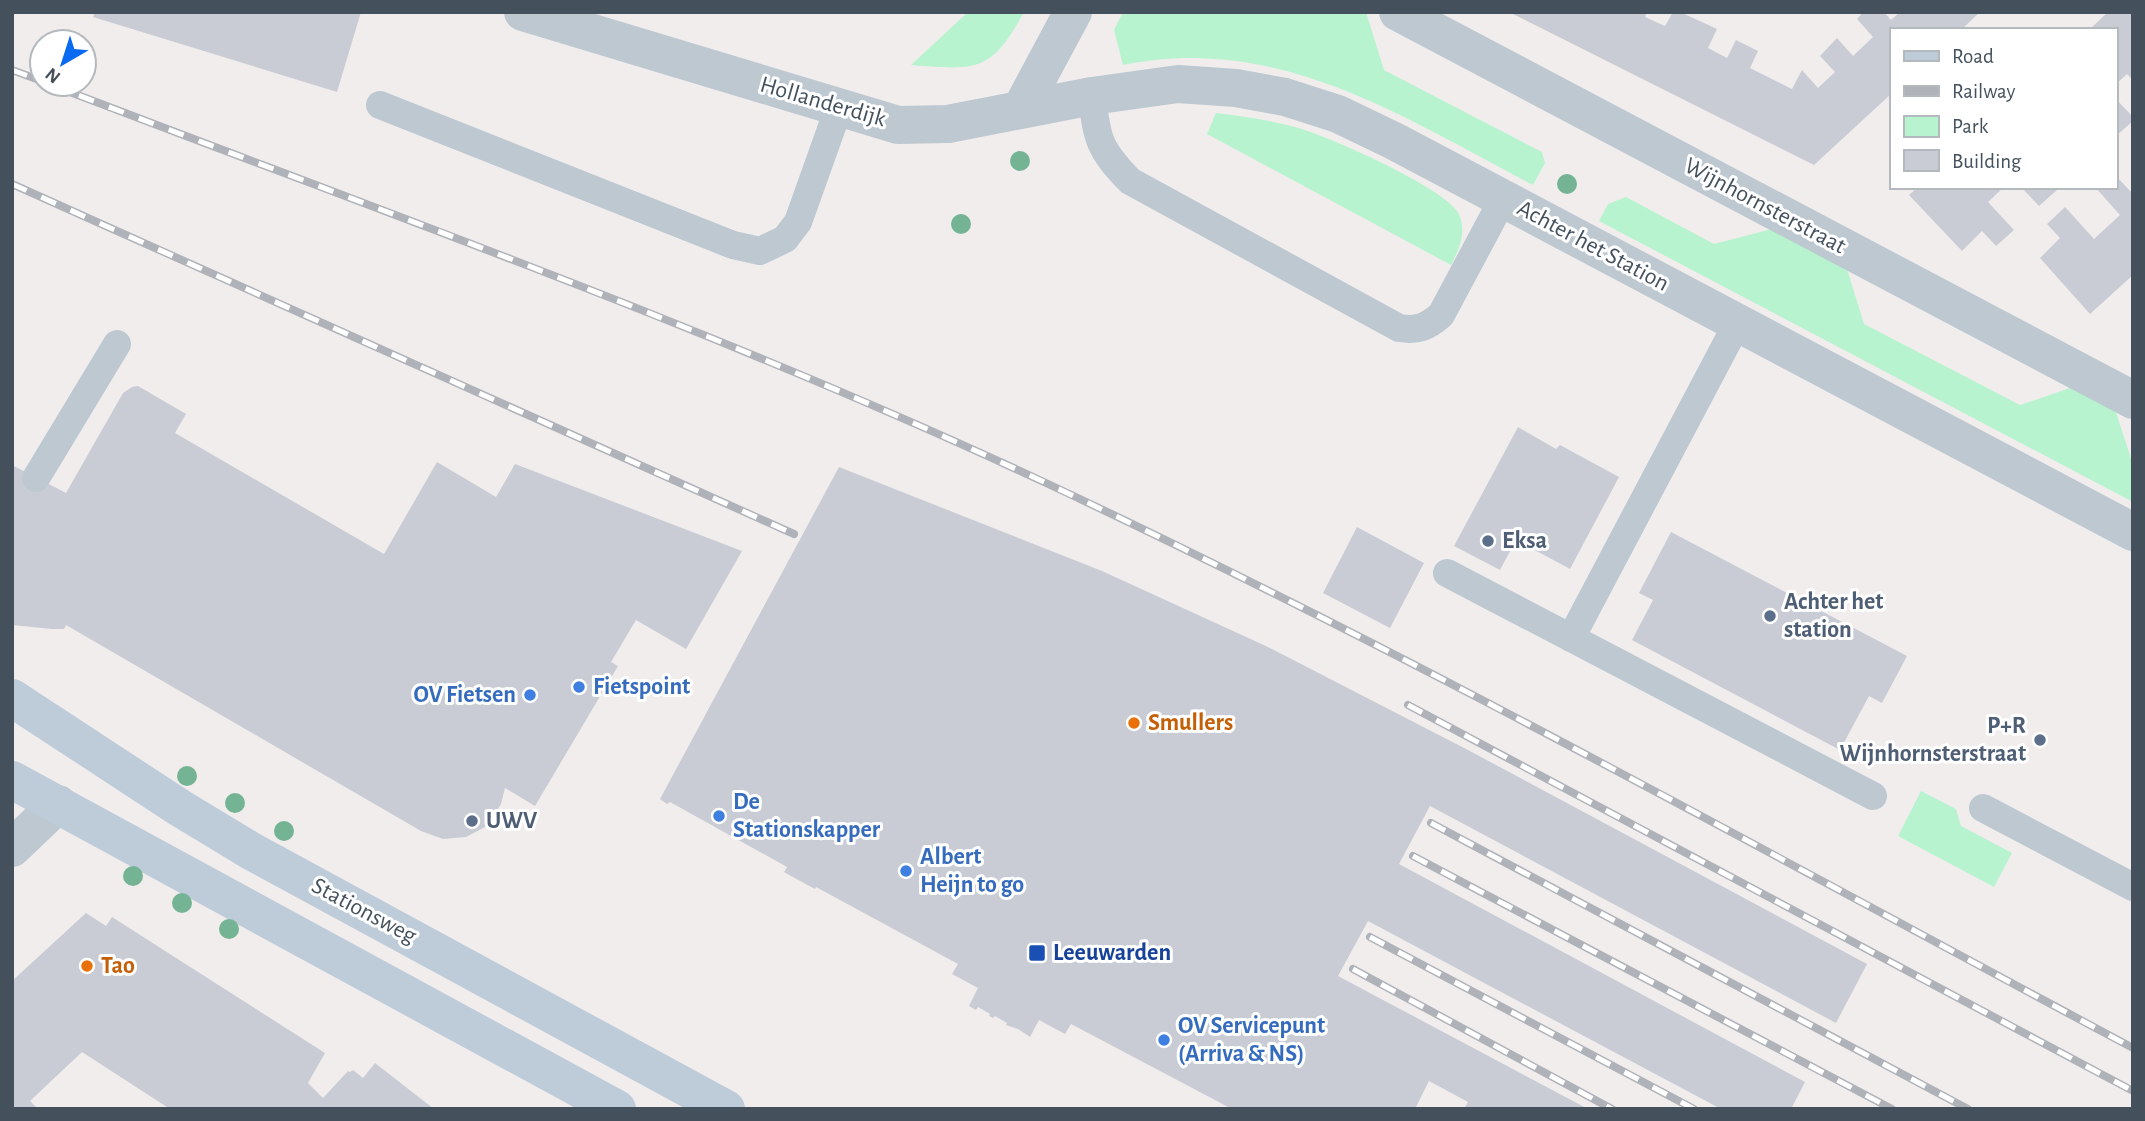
<svg xmlns="http://www.w3.org/2000/svg" width="2145" height="1121" font-family="'Alegreya Sans',sans-serif">
<style>
.green{fill:#b7f3cf}
.building{fill:#c9ccd4}
.lines{fill:none;stroke-linecap:round;stroke-linejoin:round}
.service{stroke:#bdc8d1;stroke-width:28}
.minor{stroke:#bdc8d1;stroke-width:38}
.secondary{stroke:#becbd9;stroke-width:38}
.rail-casing{stroke:#afb3b9;stroke-width:8}
.rail{stroke:#fff;stroke-width:5;stroke-dasharray:16;stroke-linecap:butt}
.tree{fill:#74b494}
.service-dot{fill:#5c6f8a;stroke:#fff;stroke-width:2.5}
.shop-dot{fill:#3f7fe0;stroke:#fff;stroke-width:2.5}
.food-dot{fill:#e8710a;stroke:#fff;stroke-width:2.5}
.transit-dot{fill:#1a4fb4;stroke:#fff;stroke-width:2.5}
.labels{text-anchor:middle;dominant-baseline:central;stroke-width:6;stroke-linejoin:round;paint-order:stroke}
.street-label{font-size:24px;fill:#44515d;stroke:#fff}
.service-label{font-size:24px;font-weight:bold;fill:#4e5e75;stroke:#fff;text-anchor:start}
.shop-label{font-size:24px;font-weight:bold;fill:#366cbe;stroke:#fff;text-anchor:start}
.food-label{font-size:24px;font-weight:bold;fill:#c56008;stroke:#fff;text-anchor:start}
.transit-label{font-size:24px;font-weight:bold;fill:#164399;stroke:#fff;text-anchor:start}
</style>
<rect width="100%" height="100%" fill="#f1eded"/>
<path class="green" d="M968,12H1024C991,73 976,70 911,65Z
M1123,12H1366L1384,70L1542,152L1545,163L1533,185C1403,117 1277,33 1123,65L1114,30Z
M1216,113C1243,116 1269,120 1295,127C1326,135 1446,188 1459,214C1467,233 1459,249 1451,265L1207,134Z
M1626,197L1714,244L1772,229L1847,269L1864,324L2020,405L2073,387L2115,409L2133,465V502L1599,221L1608,204Z
M1921,791L1956,809L1961,826L2012,853L1994,887L1898,836Z"/>
<path class="building" d="M95,12H361L337,92L93,17Z
M1509,12H1647L1645,17L1665,26L1673,12H1680L1717,29L1708,48L1727,58L1736,40L1758,51L1750,68L1792,89L1802,70L1818,88L1835,72L1820,56L1837,38L1853,56L1873,37L1857,19L1863,12H1884L1891,20L1900,12H1980L1961,30H1891V94L1814,165Z
M2108,12H2133V80L2127,74L2115,85V30H2089Z
M2115,98L2133,117V121L2117,135Z
M2115,175L2133,194V275L2090,314L2040,258L2060,238L2047,224L2065,207L2094,239L2120,215L2095,187H2115Z
M1918,187H2004L1988,202L2014,230L1996,246L1982,231L1962,251L1909,195Z
M2021,187H2055L2057,190L2039,206Z
M138,386L186,414L175,433L384,554L437,462L496,497L515,464L742,551L686,649L636,620L611,662L618,666L535,806L505,788L501,804L487,826L466,837L443,839L421,831L66,625L64,629H52L12,625V465L66,493L123,393L132,387Z
M1518,427L1556,449L1560,445L1619,477L1570,569L1516,540L1500,570L1454,546Z
M839,467L1102,571L1268,647L1468,750L1867,964L1836,1023L1430,806L1399,864L1805,1082L1791,1109H1721L1368,921L1338,976L1588,1109H1466L1465,1107L1468,1102L1429,1081L1415,1109H1232L1071,1024L1065,1034L1039,1020L1030,1037L1018,1029L1006,1025L1007,1023L995,1016L993,1018L989,1016L990,1014L978,1007L976,1010L969,1006L978,988L952,974L958,964L816,887L815,889L791,876L784,872L787,867L670,802L667,804L660,799Z
M1357,527L1424,563L1390,628L1323,593Z
M1671,532L1907,656L1882,703L1869,696L1840,750L1632,640L1653,600L1639,593Z
M86,913L106,926L112,917L325,1053L308,1083L323,1098L348,1071L350,1072L353,1070L363,1078L375,1063L434,1109H170L82,1052L30,1101L38,1109H12V981Z"/>
<g class="lines">
<path class="service" d="M1092,96C1097,140 1099,149 1130,181L1399,328C1418,331 1427,327 1441,315L1503,199
M380,105L733,245L760,251L785,239L798,222L839,107
M36,478L117,344
M1447,573L1873,796
M1571,638L1738,322
M1983,808L2133,887"/>
<path class="minor" d="M523,12L898,125L948,124L1092,96L1178,84L1236,88L1285,97L1338,114L1394,141L2133,532
M1398,12L2133,400
M1021,109L1073,12
M12,848L58,804"/>
<path class="secondary" d="M12,698L180,808L251,851L726,1109
M12,780L617,1109"/>
<defs>
<path id="rail" d="M12,70L42,81
M49,84C383,212 721,331 1046,483C1416,656 1773,856 2133,1048
M12,184L794,534
M1408,705L2133,1091
M1431,823L1968,1109
M1413,856L1892,1109
M1370,937L1694,1109
M1353,969L1612,1109"/>
</defs>
<use href="#rail" class="rail-casing"/>
<use href="#rail" class="rail"/>
</g>
<g class="tree">
<circle cx="1020" cy="161" r="10"/>
<circle cx="1567" cy="184" r="10"/>
<circle cx="961" cy="224" r="10"/>
<circle cx="187" cy="776" r="10"/>
<circle cx="235" cy="803" r="10"/>
<circle cx="284" cy="831" r="10"/>
<circle cx="133" cy="876" r="10"/>
<circle cx="182" cy="903" r="10"/>
<circle cx="229" cy="929" r="10"/>
</g>
<g class="service-dot">
<circle cx="1488" cy="541" r="7"/>
<circle cx="1770" cy="616" r="7"/>
<circle cx="2040" cy="740" r="7"/>
<circle cx="472" cy="821" r="7"/>
</g>
<g class="shop-dot">
<circle cx="579" cy="687" r="7"/>
<circle cx="530" cy="695" r="7"/>
<circle cx="719" cy="816" r="7"/>
<circle cx="906" cy="871" r="7"/>
<circle cx="1164" cy="1040" r="7"/>
</g>
<g class="food-dot">
<circle cx="1134" cy="723" r="7"/>
<circle cx="87" cy="966" r="7"/>
</g>
<rect class="transit-dot" x="1028" y="944" width="18" height="18" rx="3.5"/>
<g class="labels">
<g class="street-label">
<text transform="translate(823 102) rotate(16)">Hollanderdijk</text>
<text transform="translate(1765 206) rotate(28)">Wijnhornsterstraat</text>
<text transform="translate(1593 246) rotate(28)">Achter het Station</text>
<text transform="translate(364 911) rotate(28)">Stationsweg</text>
</g>
<g class="service-label">
<text x="1502" y="541">Eksa</text>
<text x="1784" y="602">Achter het<tspan x="1784" dy="28">station</tspan></text>
<text x="2026" y="726" text-anchor="end">P+R<tspan x="2026" dy="28">Wijnhornsterstraat</tspan></text>
<text x="486" y="821">UWV</text>
</g>
<g class="shop-label">
<text x="593" y="687">Fietspoint</text>
<text x="516" y="695" text-anchor="end">OV Fietsen</text>
<text x="733" y="802">De<tspan x="733" dy="28">Stationskapper</tspan></text>
<text x="920" y="857">Albert<tspan x="920" dy="28">Heijn to go</tspan></text>
<text x="1178" y="1026">OV Servicepunt<tspan x="1178" dy="28">(Arriva &amp; NS)</tspan></text>
</g>
<g class="food-label">
<text x="1148" y="723">Smullers</text>
<text x="101" y="966">Tao</text>
</g>
<g class="transit-label">
<text x="1053" y="953">Leeuwarden</text>
</g>
</g>
<rect width="2145" height="1121" fill="none" stroke="#44515d" stroke-width="28"/>
<rect x="1890" y="28" width="228" height="161" fill="#ffffff" stroke="#b4b9be" stroke-width="2"/>
<rect x="1904" y="51" width="35" height="10" fill="#becbd9" stroke="#b4b9be" stroke-width="2"/>
<text x="1952" y="63" font-size="21" fill="#44515d">Road</text>
<rect x="1904" y="86" width="35" height="10" fill="#afb3b9" stroke="#b4b9be" stroke-width="2"/>
<text x="1952" y="98" font-size="21" fill="#44515d">Railway</text>
<rect x="1904" y="116" width="35" height="21" fill="#b7f3cf" stroke="#b4b9be" stroke-width="2"/>
<text x="1952" y="133" font-size="21" fill="#44515d">Park</text>
<rect x="1904" y="150" width="35" height="21" fill="#c9ccd4" stroke="#b4b9be" stroke-width="2"/>
<text x="1952" y="168" font-size="21" fill="#44515d">Building</text>
<g transform="translate(63 63) rotate(219)"><circle r="33" fill="#ffffff" stroke="#b4b9be" stroke-width="2"/>
<path d="M0-5L12 26L0 18L-12 26Z" fill="#086af0"/>
<text y="-10" font-size="19" font-weight="bold" text-anchor="middle" fill="#44515d">N</text>
</g>
</svg>
